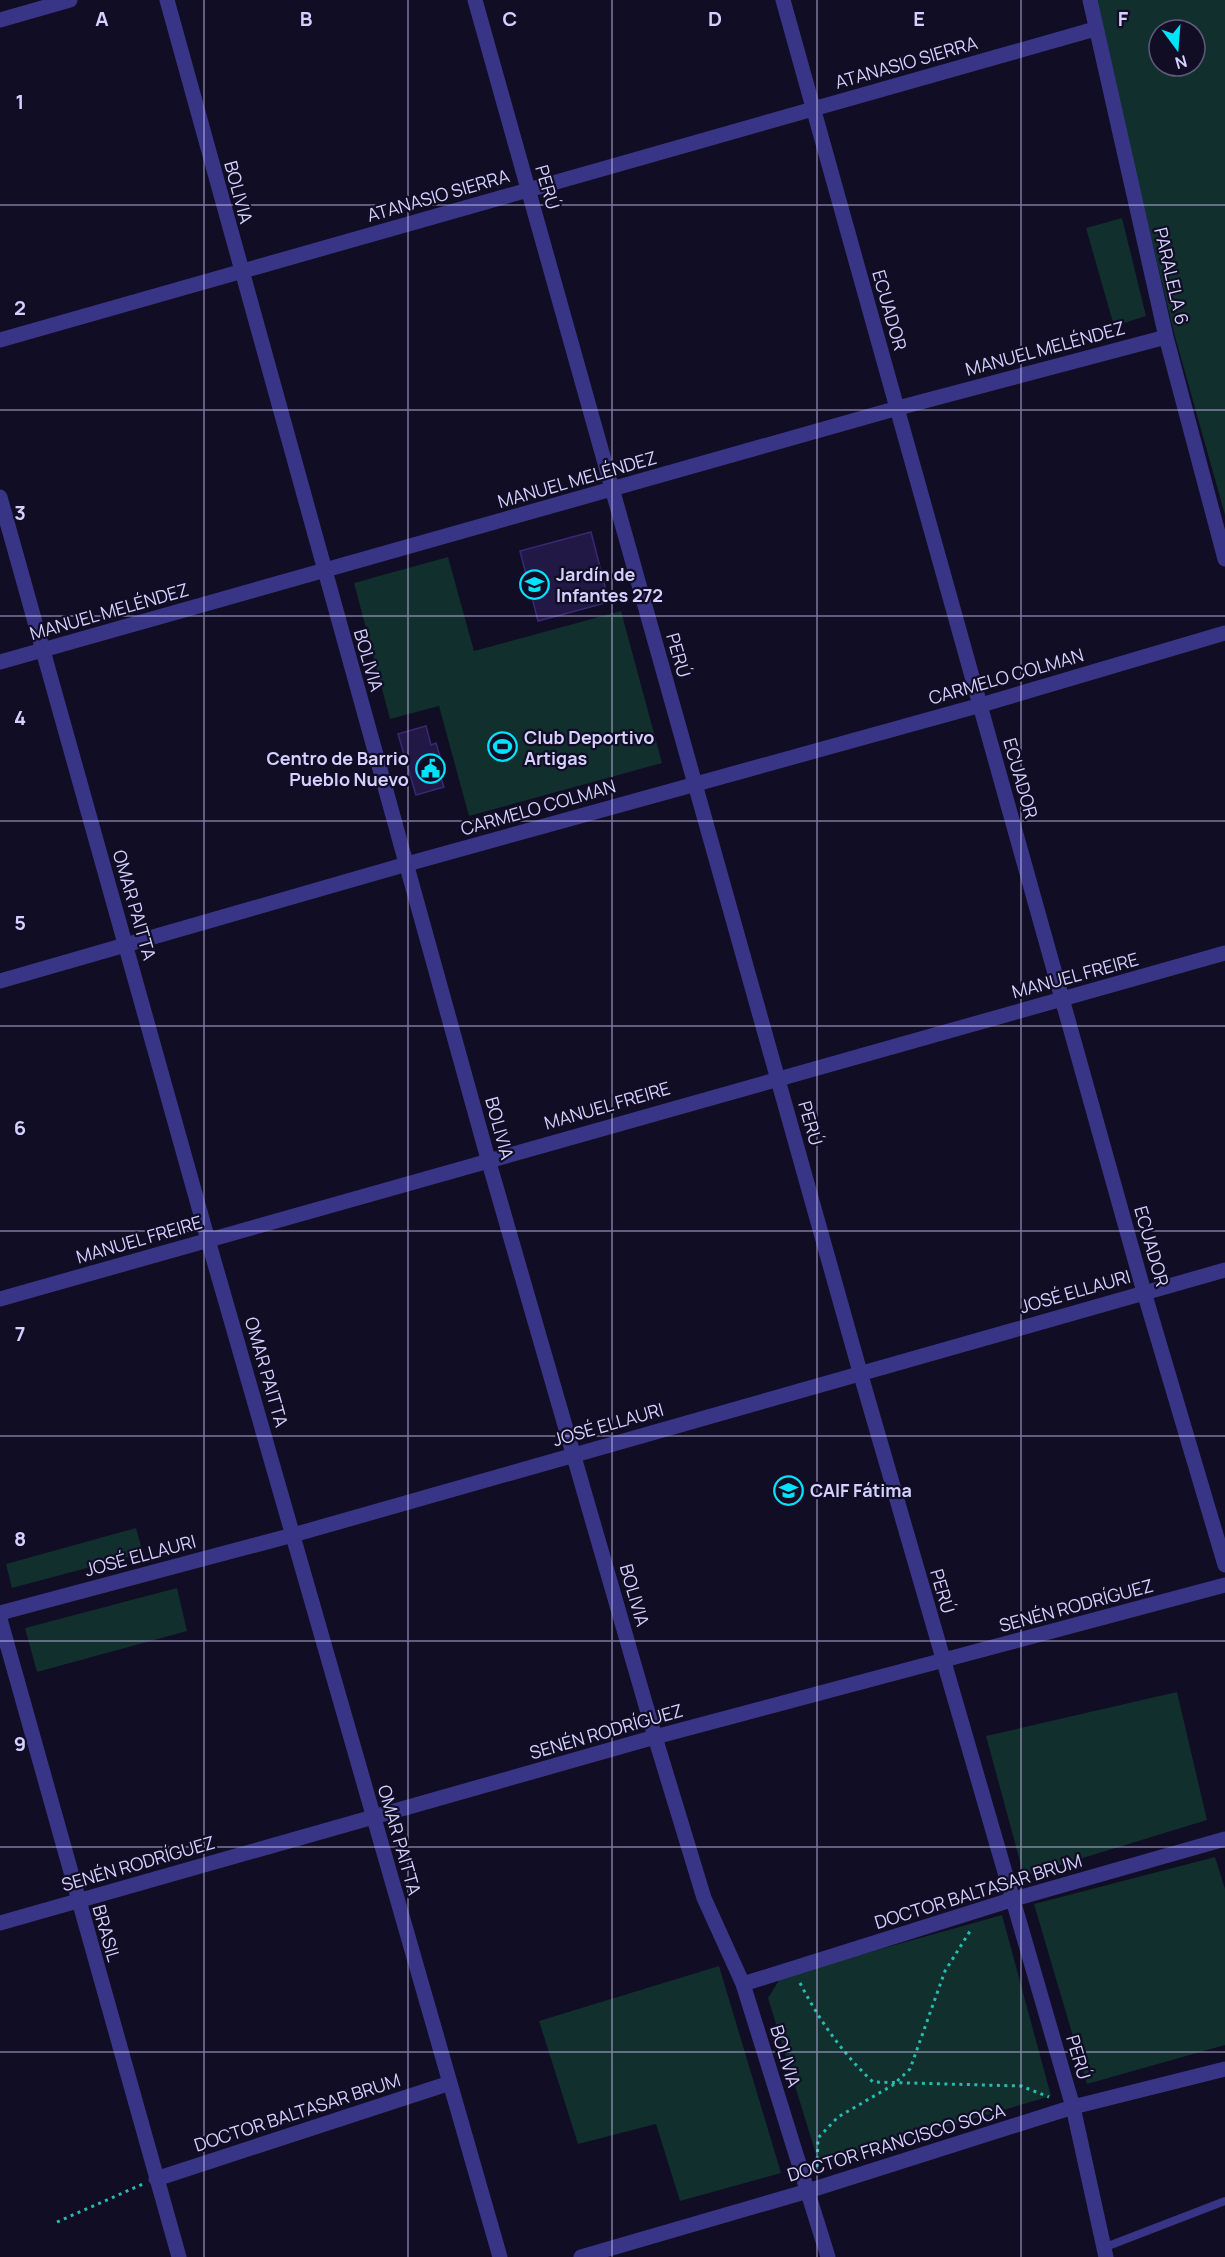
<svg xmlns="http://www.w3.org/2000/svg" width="1225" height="2257" font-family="Manrope,sans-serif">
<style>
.green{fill:#102f2d;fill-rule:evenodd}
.building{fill:#211846;stroke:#372973;stroke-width:1.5}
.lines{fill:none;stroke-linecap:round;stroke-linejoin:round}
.path{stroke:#28bbb1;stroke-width:3;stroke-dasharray:3 4.5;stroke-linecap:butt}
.lane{stroke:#383586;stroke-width:8}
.street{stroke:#383586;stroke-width:15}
.grid{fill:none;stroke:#d5d0ff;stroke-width:1.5;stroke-opacity:0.55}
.labels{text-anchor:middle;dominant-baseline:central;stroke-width:4.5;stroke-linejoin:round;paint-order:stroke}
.street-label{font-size:18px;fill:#d5d0ff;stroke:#110d24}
.poi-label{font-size:18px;font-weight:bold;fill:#d5d0ff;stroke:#110d24;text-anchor:start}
.grid-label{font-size:20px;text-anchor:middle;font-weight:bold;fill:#d5d0ff;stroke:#110d24;stroke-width:4.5;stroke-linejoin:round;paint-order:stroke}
</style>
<rect width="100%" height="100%" fill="#110d24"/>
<path class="green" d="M1098,0H1225V515L1174,333L1106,49ZM1159,30H1195V66H1159Z
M1122,218L1146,316L1114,326L1086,228Z
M448,557L474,651L621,611L662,763L469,816L439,706L390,719L354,583Z
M136,1528L143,1553L12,1588L6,1564Z
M177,1588L187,1631L37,1672L25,1628Z
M1177,1692L1207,1820L1024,1876L986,1736Z
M1215,1857L1225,1889V2045L1087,2084L1034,1904Z
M1002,1915L1051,2096L819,2164L768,1998L781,1977Z
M719,1966L781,2173L680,2201L656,2124L578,2144L539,2021Z"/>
<path class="building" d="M591,532L609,602L538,621L520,551Z
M426,726L431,745L436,743L444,770L439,772L444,787L416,795L398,734Z"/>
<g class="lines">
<path class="path" d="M800,1983C819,2020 843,2054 873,2082L1021,2086L1049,2097
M817,2167L818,2138L838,2117L893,2085L910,2069L945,1971L972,1928
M57,2222L143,2184"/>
<path class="lane" d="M1103,2248L1225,2201"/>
<path class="street" d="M167,0L488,1159L655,1737L704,1898L743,1984L828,2257
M475,0L860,1372L1073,2107L1106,2257
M783,0L1144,1292L1225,1565
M1090,0L1166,337L1225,559
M0,20L70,0
M0,340L1095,29
M0,497L208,1240L500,2257
M0,662L898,408L1166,337
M0,981L407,864L981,705L1225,633
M0,1299L1225,953
M0,1613L293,1535L1225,1270
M0,1619L179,2257
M0,1923L655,1737L1225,1585
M743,1984L1014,1899L1225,1839
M156,2179L450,2083
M581,2257L808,2191L1073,2107L1225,2069"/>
</g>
<path class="grid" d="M204,0V2257M408,0V2257M612,0V2257M817,0V2257M1021,0V2257M0,205H1225M0,410H1225M0,616H1225M0,821H1225M0,1026H1225M0,1231H1225M0,1436H1225M0,1641H1225M0,1847H1225M0,2052H1225"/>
<defs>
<symbol id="school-ring" viewBox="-11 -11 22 22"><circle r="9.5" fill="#110d24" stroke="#00e4fb" stroke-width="1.5"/><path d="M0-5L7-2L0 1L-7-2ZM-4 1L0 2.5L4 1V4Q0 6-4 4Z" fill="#00e4fb"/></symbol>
<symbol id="stadium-ring" viewBox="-11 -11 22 22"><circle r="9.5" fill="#110d24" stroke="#00e4fb" stroke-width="1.5"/><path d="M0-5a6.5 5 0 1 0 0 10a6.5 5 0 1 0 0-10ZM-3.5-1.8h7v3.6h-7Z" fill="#00e4fb"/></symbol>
<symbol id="civic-ring" viewBox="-11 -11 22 22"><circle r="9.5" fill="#110d24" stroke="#00e4fb" stroke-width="1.5"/><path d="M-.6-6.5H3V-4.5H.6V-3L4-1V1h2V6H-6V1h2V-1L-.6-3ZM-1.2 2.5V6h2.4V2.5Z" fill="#00e4fb"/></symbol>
</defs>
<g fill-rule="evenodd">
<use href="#school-ring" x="518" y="568" width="33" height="33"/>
<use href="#stadium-ring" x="486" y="730" width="33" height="33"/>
<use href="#civic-ring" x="414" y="752" width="33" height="33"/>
<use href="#school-ring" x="772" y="1474" width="33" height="33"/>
</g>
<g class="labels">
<g class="street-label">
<text transform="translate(906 62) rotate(-16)">ATANASIO SIERRA</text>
<text transform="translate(548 187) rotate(74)">PERÚ</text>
<text transform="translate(239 192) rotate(75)">BOLIVIA</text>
<text transform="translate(438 195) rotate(-16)">ATANASIO SIERRA</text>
<text transform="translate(1172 276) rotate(77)">PARALELA 6</text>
<text transform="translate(890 310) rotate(74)">ECUADOR</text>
<text transform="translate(1045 348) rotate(-15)">MANUEL MELÉNDEZ</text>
<text transform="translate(577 479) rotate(-16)">MANUEL MELÉNDEZ</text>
<text transform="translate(109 611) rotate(-16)">MANUEL MELÉNDEZ</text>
<text transform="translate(679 655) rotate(74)">PERÚ</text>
<text transform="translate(369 660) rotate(74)">BOLIVIA</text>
<text transform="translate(1006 676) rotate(-16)">CARMELO COLMAN</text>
<text transform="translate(1021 778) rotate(74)">ECUADOR</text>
<text transform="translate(538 807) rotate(-16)">CARMELO COLMAN</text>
<text transform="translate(135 905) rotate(74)">OMAR PAITTA</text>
<text transform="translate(1075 975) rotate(-15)">MANUEL FREIRE</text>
<text transform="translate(607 1105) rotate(-16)">MANUEL FREIRE</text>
<text transform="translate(811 1123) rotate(74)">PERÚ</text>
<text transform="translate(500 1128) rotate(75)">BOLIVIA</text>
<text transform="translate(139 1239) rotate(-16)">MANUEL FREIRE</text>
<text transform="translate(1152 1246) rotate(74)">ECUADOR</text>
<text transform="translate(1075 1291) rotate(-16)">JOSÉ ELLAURI</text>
<text transform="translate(267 1372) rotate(74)">OMAR PAITTA</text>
<text transform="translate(608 1424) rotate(-16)">JOSÉ ELLAURI</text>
<text transform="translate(140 1555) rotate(-15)">JOSÉ ELLAURI</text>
<text transform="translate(943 1591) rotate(74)">PERÚ</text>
<text transform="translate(635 1595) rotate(74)">BOLIVIA</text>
<text transform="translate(1076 1605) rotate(-15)">SENÉN RODRÍGUEZ</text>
<text transform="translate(606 1731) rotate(-16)">SENÉN RODRÍGUEZ</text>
<text transform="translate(400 1840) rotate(74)">OMAR PAITTA</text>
<text transform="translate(138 1863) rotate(-16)">SENÉN RODRÍGUEZ</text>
<text transform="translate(978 1891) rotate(-17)">DOCTOR BALTASAR BRUM</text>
<text transform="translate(107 1933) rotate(74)">BRASIL</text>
<text transform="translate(786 2056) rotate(73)">BOLIVIA</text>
<text transform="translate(1079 2057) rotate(74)">PERÚ</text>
<text transform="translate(297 2112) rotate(-18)">DOCTOR BALTASAR BRUM</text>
<text transform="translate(896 2142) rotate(-17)">DOCTOR FRANCISCO SOCA</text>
</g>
<g class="poi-label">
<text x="556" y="574">Jardín de<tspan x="556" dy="21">Infantes 272</tspan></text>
<text x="524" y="737">Club Deportivo<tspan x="524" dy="21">Artigas</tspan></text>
<text x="409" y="758" text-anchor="end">Centro de Barrio<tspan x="409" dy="21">Pueblo Nuevo</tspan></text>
<text x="810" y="1490">CAIF Fátima</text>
</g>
</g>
<g class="grid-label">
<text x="102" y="26">A</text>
<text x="306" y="26">B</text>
<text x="510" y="26">C</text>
<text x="715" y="26">D</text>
<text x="919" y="26">E</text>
<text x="1123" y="26">F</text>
<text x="20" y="109">1</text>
<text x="20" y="315">2</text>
<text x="20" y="520">3</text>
<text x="20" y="725">4</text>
<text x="20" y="930">5</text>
<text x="20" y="1135">6</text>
<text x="20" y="1341">7</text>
<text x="20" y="1546">8</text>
<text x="20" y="1751">9</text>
</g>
<g transform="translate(1177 48) rotate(164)"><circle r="28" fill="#110d24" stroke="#5f5b7c" stroke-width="1.5"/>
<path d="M0-4.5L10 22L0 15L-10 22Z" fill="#00e4fb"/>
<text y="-9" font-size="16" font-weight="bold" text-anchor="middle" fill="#d5d0ff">N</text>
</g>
</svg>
